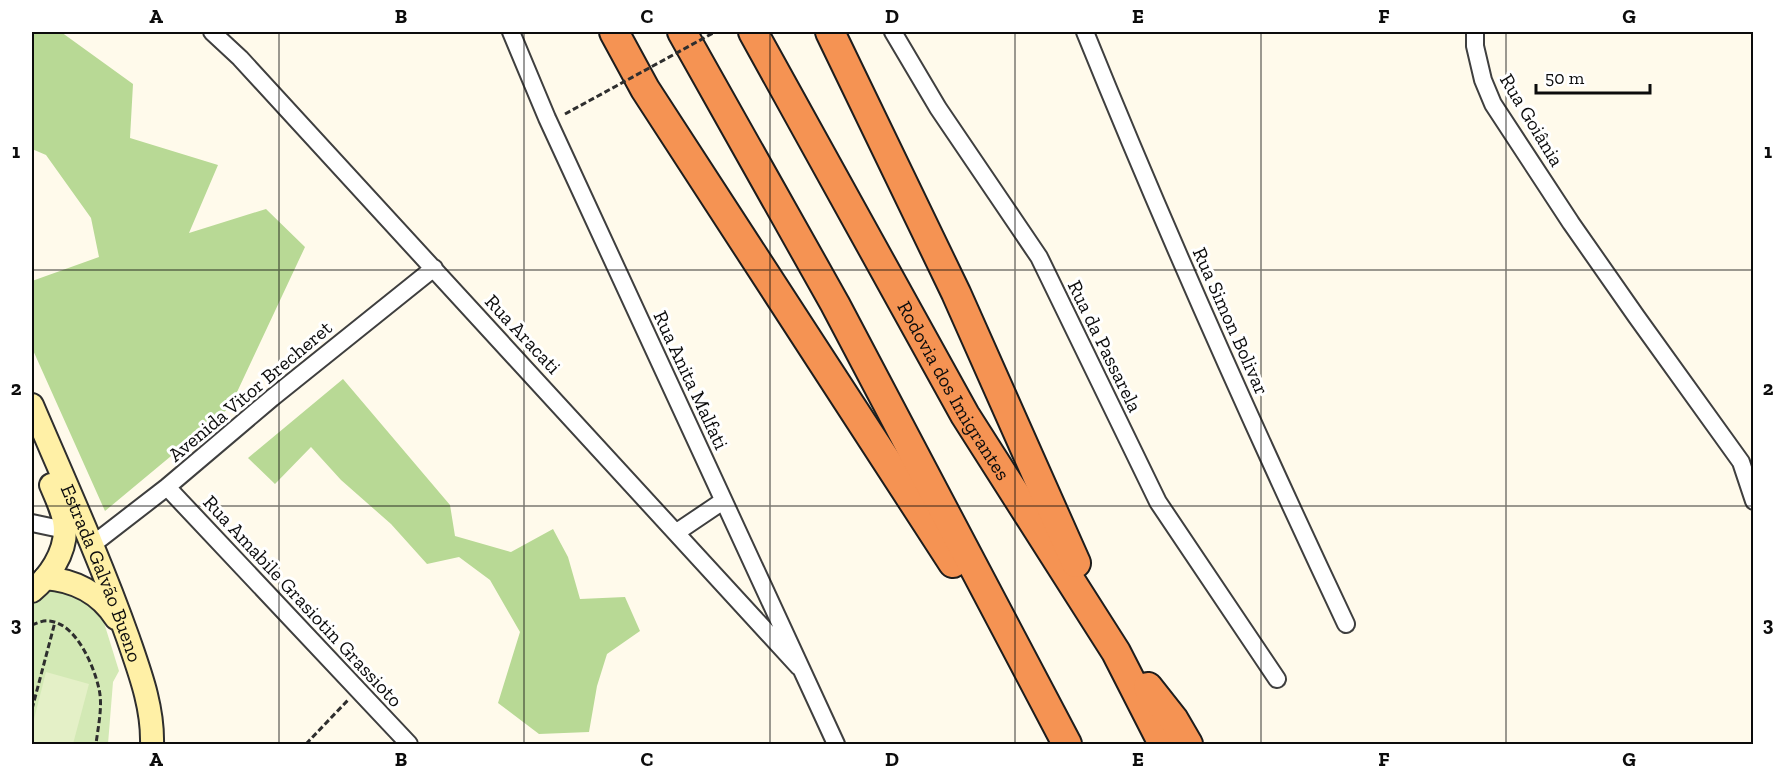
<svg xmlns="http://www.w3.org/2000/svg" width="1785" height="776" font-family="'Zilla Slab',serif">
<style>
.green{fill:#d3e9b5}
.forest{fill:#b8d995}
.pitch{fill:#e4f0c7}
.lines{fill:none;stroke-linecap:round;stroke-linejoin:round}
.minor-casing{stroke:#3f3f3f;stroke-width:20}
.secondary-casing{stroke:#2e2e2e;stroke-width:26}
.motorway-casing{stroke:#1d1d1d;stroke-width:32}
.path{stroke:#2e2e2e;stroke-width:3;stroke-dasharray:6 3;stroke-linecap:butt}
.minor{stroke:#fff;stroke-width:16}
.secondary{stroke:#fff0a6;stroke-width:22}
.motorway{stroke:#f59353;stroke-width:28}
.path-bridge{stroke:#2e2e2e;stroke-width:3;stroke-dasharray:6 3;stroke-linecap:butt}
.grid{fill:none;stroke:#0c0c0c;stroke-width:1.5;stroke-opacity:0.55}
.labels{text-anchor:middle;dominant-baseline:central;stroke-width:6;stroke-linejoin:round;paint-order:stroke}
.street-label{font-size:20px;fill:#0c0c0c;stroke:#fff}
.neatline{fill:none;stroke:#0c0c0c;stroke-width:2}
.grid-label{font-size:20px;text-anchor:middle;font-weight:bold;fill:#0c0c0c}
</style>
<rect width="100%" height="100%" fill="#fffaeb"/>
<path class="green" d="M68,587L101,613L119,671L113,682L108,744H32V604L55,588Z"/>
<path class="forest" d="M32,32H61L133,84L130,138L218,165L189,233L266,209L305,247L230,407L105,511L32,348V281L99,257L91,218L46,155L32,149Z
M343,379L450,505L455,536L511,552L553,529L568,557L580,599L625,597L640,631L607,654L597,686L589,732L539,734L498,703L520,632L490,580L459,557L427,564L391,524L341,480L311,447L275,484L248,458Z"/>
<path class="pitch" d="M46,672L89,684L73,744H32V727Z"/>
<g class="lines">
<defs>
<path id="minor" d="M212,32L240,58L799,667
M511,32L547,118L836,744
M893,32L938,108L1039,257L1158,502L1277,679
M1085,32C1166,232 1254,429 1346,624
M1475,32V46L1483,80L1493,104L1571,223L1636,316L1741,462L1754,501
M167,487L409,744
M32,523L65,530
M677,532L723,501
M92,545L167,487L272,398L434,268"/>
<g id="secondary">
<path id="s1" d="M32,405C65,482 100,559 128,638C140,673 153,707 152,744"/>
<path d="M45,578C74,580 100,593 116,618"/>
<path d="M32,591C49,577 65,554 65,530C65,515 57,499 51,485"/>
</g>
<g id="motorway">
<path d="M614,32L645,89L953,563"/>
<path d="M682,32L835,304L1067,744"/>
<path id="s2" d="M753,32L965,415L1116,652L1163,744"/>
<path d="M830,32L956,293L1076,563"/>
<path d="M1148,687L1174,720L1188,744"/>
</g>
</defs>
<use href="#minor" class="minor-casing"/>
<use href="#secondary" class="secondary-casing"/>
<use href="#motorway" class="motorway-casing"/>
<path class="path" d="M32,625C37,623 44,620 49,621C76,623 94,666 99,689C103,706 98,727 96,744
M32,709L55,622
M306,744L348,700"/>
<use href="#minor" class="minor"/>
<use href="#secondary" class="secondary"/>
<use href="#motorway" class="motorway"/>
<path class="path-bridge" d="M565,114L715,32"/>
</g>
<path class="grid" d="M279,32V744M524,32V744M770,32V744M1015,32V744M1261,32V744M1506,32V744M32,270H1754M32,506H1754"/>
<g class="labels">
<g class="street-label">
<text transform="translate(1532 120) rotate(59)">Rua Goiânia</text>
<text transform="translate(1231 321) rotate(66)">Rua Simon Bolivar</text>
<text transform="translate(523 334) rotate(47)">Rua Aracati</text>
<text transform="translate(1105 346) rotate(64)">Rua da Passarela</text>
<text transform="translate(691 380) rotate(65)">Rua Anita Malfati</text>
<text stroke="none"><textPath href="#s2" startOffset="411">Rodovia dos Imigrantes</textPath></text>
<text transform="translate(250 391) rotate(-40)">Avenida Vitor Brecheret</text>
<text stroke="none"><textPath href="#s1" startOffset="182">Estrada Galvão Bueno</textPath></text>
<text transform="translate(303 601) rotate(47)">Rua Amabile Grasiotin Grassioto</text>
</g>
</g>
<rect width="1785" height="776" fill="none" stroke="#ffffff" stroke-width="66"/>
<path d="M1536 84v9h114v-9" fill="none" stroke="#0c0c0c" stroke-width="3"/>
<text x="1545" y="84" font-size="18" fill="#0c0c0c" stroke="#ffffff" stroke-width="4.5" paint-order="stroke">50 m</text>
<rect x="33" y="33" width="1719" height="710" class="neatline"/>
<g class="grid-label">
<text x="156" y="23">A</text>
<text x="401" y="23">B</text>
<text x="647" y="23">C</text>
<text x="892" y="23">D</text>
<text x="1138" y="23">E</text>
<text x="1384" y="23">F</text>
<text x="1629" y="23">G</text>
<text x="16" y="158">1</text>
<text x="1768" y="158">1</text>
<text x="16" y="395">2</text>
<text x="1768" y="395">2</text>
<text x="16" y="631">3</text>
<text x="1768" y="631">3</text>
<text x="156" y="766">A</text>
<text x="401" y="766">B</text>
<text x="647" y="766">C</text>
<text x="892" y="766">D</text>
<text x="1138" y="766">E</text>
<text x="1384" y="766">F</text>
<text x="1629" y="766">G</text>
</g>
</svg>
